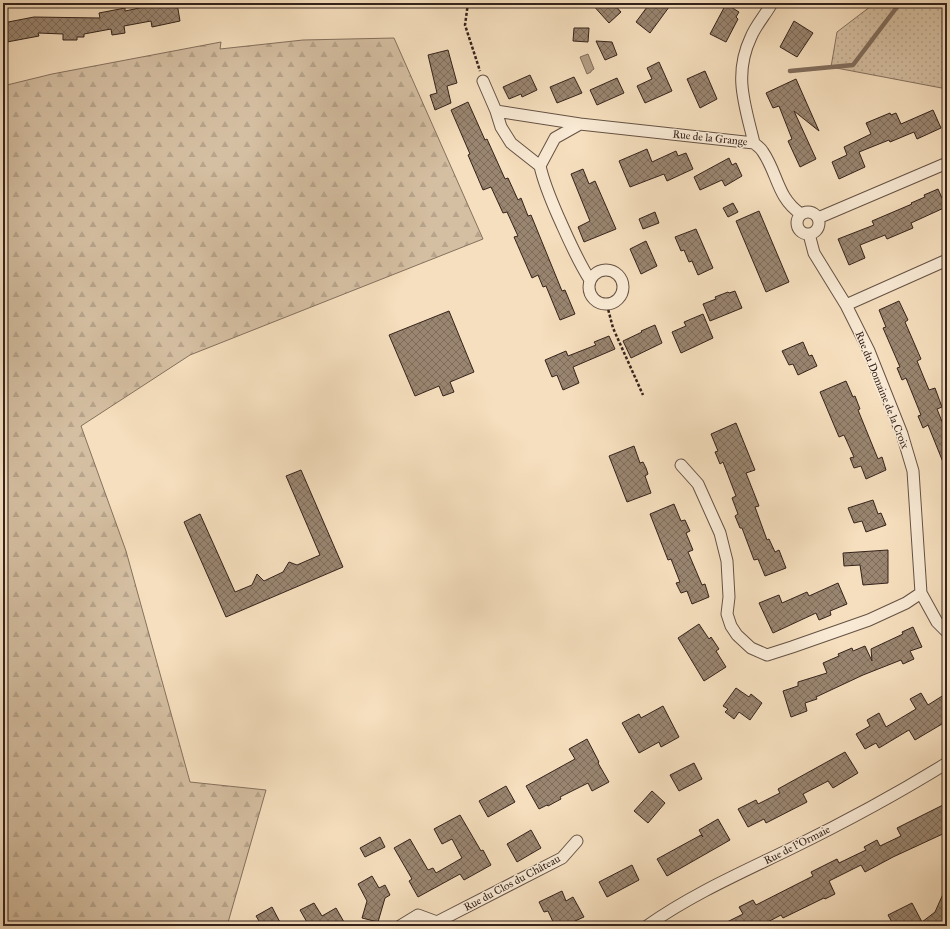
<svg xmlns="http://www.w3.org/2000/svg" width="950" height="929" font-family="'IM FELL Great Primer',serif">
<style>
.grass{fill:url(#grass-dots);stroke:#85715f}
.forest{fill:url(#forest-firs);stroke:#85715f}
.water{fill:#b49f87;stroke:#816d5c}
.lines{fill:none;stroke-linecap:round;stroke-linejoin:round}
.stream{stroke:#816d5c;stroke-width:4.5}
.building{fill:url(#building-cross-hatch);stroke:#35231c}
.minor-casing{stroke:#655244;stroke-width:13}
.path{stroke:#35231c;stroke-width:2.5;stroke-dasharray:3 2;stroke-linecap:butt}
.minor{stroke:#f9ead5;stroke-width:11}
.labels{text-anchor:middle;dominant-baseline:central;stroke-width:3;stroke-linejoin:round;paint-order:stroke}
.street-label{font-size:11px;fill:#35231c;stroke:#f9ead5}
</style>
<defs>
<pattern id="grass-dots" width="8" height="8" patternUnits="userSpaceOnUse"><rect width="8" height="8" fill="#d5bfa2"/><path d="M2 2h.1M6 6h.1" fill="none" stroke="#b7a48b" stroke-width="1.8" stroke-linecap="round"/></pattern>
<pattern id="forest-firs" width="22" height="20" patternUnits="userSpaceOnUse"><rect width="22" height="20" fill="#d5bfa2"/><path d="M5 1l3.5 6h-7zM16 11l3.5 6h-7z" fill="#b7a48b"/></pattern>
<pattern id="building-cross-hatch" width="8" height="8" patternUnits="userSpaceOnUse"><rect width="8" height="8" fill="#998570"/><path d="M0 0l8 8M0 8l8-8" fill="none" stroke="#7e6c5b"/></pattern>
</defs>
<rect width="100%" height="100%" fill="#f6dfbe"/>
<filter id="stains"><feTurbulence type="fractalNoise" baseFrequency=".005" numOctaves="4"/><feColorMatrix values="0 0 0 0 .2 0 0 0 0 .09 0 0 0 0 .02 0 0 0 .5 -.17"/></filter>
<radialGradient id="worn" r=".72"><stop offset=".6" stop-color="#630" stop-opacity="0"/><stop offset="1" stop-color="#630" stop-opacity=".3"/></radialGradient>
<path class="grass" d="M875,3H947V89L831,67L837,32Z"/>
<path class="forest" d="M394,38L483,239L190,355L81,426L126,551L190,782L266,790L227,926H3V86L52,74L221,42L220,49L303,40Z"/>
<path class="water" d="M588,54L594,69L591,71V72L587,74L580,57Z"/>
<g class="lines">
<path class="stream" d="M790,71L853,65L900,3"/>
</g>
<path class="building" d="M163,3H177L180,21L152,27L151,21L124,26L125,33L112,35L111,29L84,34V37H77V40H63V34L38,33L39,36L7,42L3,24V23L34,17L100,18L99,13L125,8V11Z
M591,3H613L621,12L609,23Z
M650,3H672L650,33L636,22Z
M726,4L739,12L736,17L738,19L726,42L710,34Z
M794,21L813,33L797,57L780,47Z
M574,28H589L588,42L573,41Z
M596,41L612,42L617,55L605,60Z
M448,50L457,83L447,86L451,103L435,110L430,95L437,93L428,55Z
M659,62L672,91L645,103L637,86L652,79L647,68Z
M705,71L717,99L700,108L687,79Z
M530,75L537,90L522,97L521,94L509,99L503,87Z
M574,77L582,93L557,103L550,87Z
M617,78L624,93L597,105L590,90Z
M796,79L819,131L794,111L816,159L800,167L788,141L792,139L779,106L773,108L766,93Z
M468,102L485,140L487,139L505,179L508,178L518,200L521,198L528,216L531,215L562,291L565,290L575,314L560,320L546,286L543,287L538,275L532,278L514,237L518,236L507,212L503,213L491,187L483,190L468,155L470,154L451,110Z
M933,110L941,128L917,139L914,132L890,142L889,140L859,152L865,167L839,179L832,162L847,155L844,147L871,134L866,123L890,113L891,115L896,113L901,124Z
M647,149L652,162L676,151L678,156L686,153L693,169L667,181L664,174L630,187L619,161Z
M729,158L732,165L736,163L742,176L725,186L722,180L700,190L694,177Z
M583,169L589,184L595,181L616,229L584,242L578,227L590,221L571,174Z
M938,189L946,207L911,223L913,228L887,239L885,235L860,245L865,258L849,265L838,239L874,225L872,221L912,204L911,203L925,197L924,195Z
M733,203L738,212L728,217L723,208Z
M759,211L789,282L766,292L736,221Z
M655,212L659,223L643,229L639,219Z
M696,229L713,268L698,275L692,261L689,262L684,250L681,251L675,237Z
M646,241L657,266L641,274L630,249Z
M735,291L742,308L710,321L703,304L716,299L715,297L728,292L729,293Z
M899,301L908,320L905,322L921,359L917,361L929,390L935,388L942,407L937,409L947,434V472L928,425L923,428L918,416L921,415L906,378L902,380L897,368L900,367L883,328L886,327L879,310Z
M449,311L474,372L450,382L454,392L443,396L439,386L415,396L389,335Z
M703,314L713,338L681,353L672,332L686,326L684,322Z
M655,325L662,343L631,358L623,341L642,332L641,331Z
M609,336L615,349L573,367L579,383L563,390L557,375L552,377L545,360L566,351L568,356L596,345L594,342Z
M803,342L809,356L812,355L817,366L798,375L793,364L789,365L782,351Z
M846,381L853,397L855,396L860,409L858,410L878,459L882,457L886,470L866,479L861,466L854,468L850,458L854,457L844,435L839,437L820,392Z
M736,423L755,470L746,473L759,506L755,507L767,540L769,539L775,552L779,550L786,568L765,576L758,559L754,560L742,528H740L735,516L738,514L732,498L736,496L723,462L720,464L715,452L718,451L711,434Z
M634,446L640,463L643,462L646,468L648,474L645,476L651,493L627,502L609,456Z
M301,470L343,567L226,617L184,522L200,514L235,592L252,585L257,574L264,581L283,572L289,562L297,565L320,555L286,476Z
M873,500L878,514L881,513L886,525L866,532L862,521L854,523L848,508Z
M674,504L681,521L685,520L690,531L686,533L693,550L688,552L702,585L705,584L709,597L692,604L687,591L681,593L676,583L680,582L671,559L668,560L650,514Z
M888,550V583L863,585L860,565L844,566L843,553Z
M838,583L847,604L830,611L831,615L819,620L816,613L773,633L759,603L779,595L782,603L807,592L809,596Z
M699,624L709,639L711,637L719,649L716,651L726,667L704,681L678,638Z
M913,627L922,647L910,651L914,659L903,664L901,660L863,675L816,697L817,699L805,703L807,711L791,717L783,691L798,686V682L827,673L823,663L839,656L838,654L852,648L853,651L865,646L872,661L871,649L903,634L902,632Z
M736,688L749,697L751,694L762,703L750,720L739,712L734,719L725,712L728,709L723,706Z
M921,693L928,705L947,693V721L915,740L909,730L879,748L876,743L865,749L856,734L870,726L867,720L879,713L886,727L916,709L910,699Z
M663,706L679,737L661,747L659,742L639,753L622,723L639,714L641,718Z
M587,739L599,762L598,763L609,782L592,791L588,783L560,797L561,799L548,806L547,805L539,809L526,786L575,759L569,749Z
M845,752L858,773L833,788L828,781L803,794L807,802L766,823L764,819L748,827L738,809L756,800L758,804L780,793L778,789Z
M694,763L702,779L679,791L670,775Z
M506,786L515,802L488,817L479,801Z
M652,791L665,803L648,823L634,811Z
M947,803V832L893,857L865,872L861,865L829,881L835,894L825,899L824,898L783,918L781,915L760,926H719L743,914L739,907L753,900L756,905L813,876L811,872L837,859L839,863L866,850L864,847L877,840L880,846L901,836L897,828Z
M460,815L481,851L483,850L491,865L464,880L460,874L418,897L409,881L412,879L394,848L410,839L428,870L433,868L436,873L462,858L452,839L442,844L434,829Z
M718,819L730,840L667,876L657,859L701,835L703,837L699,830Z
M531,830L541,848L517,862L507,844Z
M380,837L385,847L365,857L360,848Z
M632,865L639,880L607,897L599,882Z
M372,876L379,888L385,885L390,895L385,898L378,922L362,918L367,901L358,884Z
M947,885V921L940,926H894L888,915L912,903L922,922L935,912Z
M562,891L566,901L573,897L584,917L564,926H555L548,911L544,912L539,902Z
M314,903L322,916L336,908L344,922L337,926H303L308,924L300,910Z
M272,907L282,926H262L256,916Z"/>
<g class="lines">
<defs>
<path id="minor" d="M483,81L496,111L501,127L511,143L540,166
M496,111L580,124
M754,143C745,105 733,75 751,37C756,25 766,14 772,3
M797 223a11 11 0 1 1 22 0a11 11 0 1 1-22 0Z
M818,218L947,163
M589 287a17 17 0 1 1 34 0a17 17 0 1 1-34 0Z
M590,280C577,260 568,238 558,216C551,200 544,184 540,166L555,138L580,124L754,143C757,146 761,148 763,152C778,174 777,198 801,214
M846,305L947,260
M681,465L698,484L720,533L727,561L729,597L727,614L731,626L737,635L751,648L767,655L792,647L869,620L906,603L921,593L913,471L902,434L869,351L846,305L814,253L809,234
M921,593L937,622L947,632
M400,926L418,915L437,922L562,858L577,841
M647,926C692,894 743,872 792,848C845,822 897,794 947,763"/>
</defs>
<use href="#minor" class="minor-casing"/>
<path class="path" d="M468,3L465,25L480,71
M607,305L613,328L643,395"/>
<use href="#minor" class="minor"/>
</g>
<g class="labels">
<g class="street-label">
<text transform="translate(710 138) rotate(6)">Rue de la Grange</text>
<text transform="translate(882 390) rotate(68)">Rue du Domaine de la Croix</text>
<text transform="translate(797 845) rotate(-27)">Rue de l'Ormaie</text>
<text transform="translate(512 883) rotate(-28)">Rue du Clos du Château</text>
</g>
</g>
<rect width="950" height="929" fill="none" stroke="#f6dfbe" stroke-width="16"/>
<rect x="4" y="4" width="942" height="921" fill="none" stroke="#35231c" stroke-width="2"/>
<rect x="8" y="8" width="934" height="913" fill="none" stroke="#35231c"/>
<rect width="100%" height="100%" filter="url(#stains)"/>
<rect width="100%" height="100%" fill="url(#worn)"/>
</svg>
